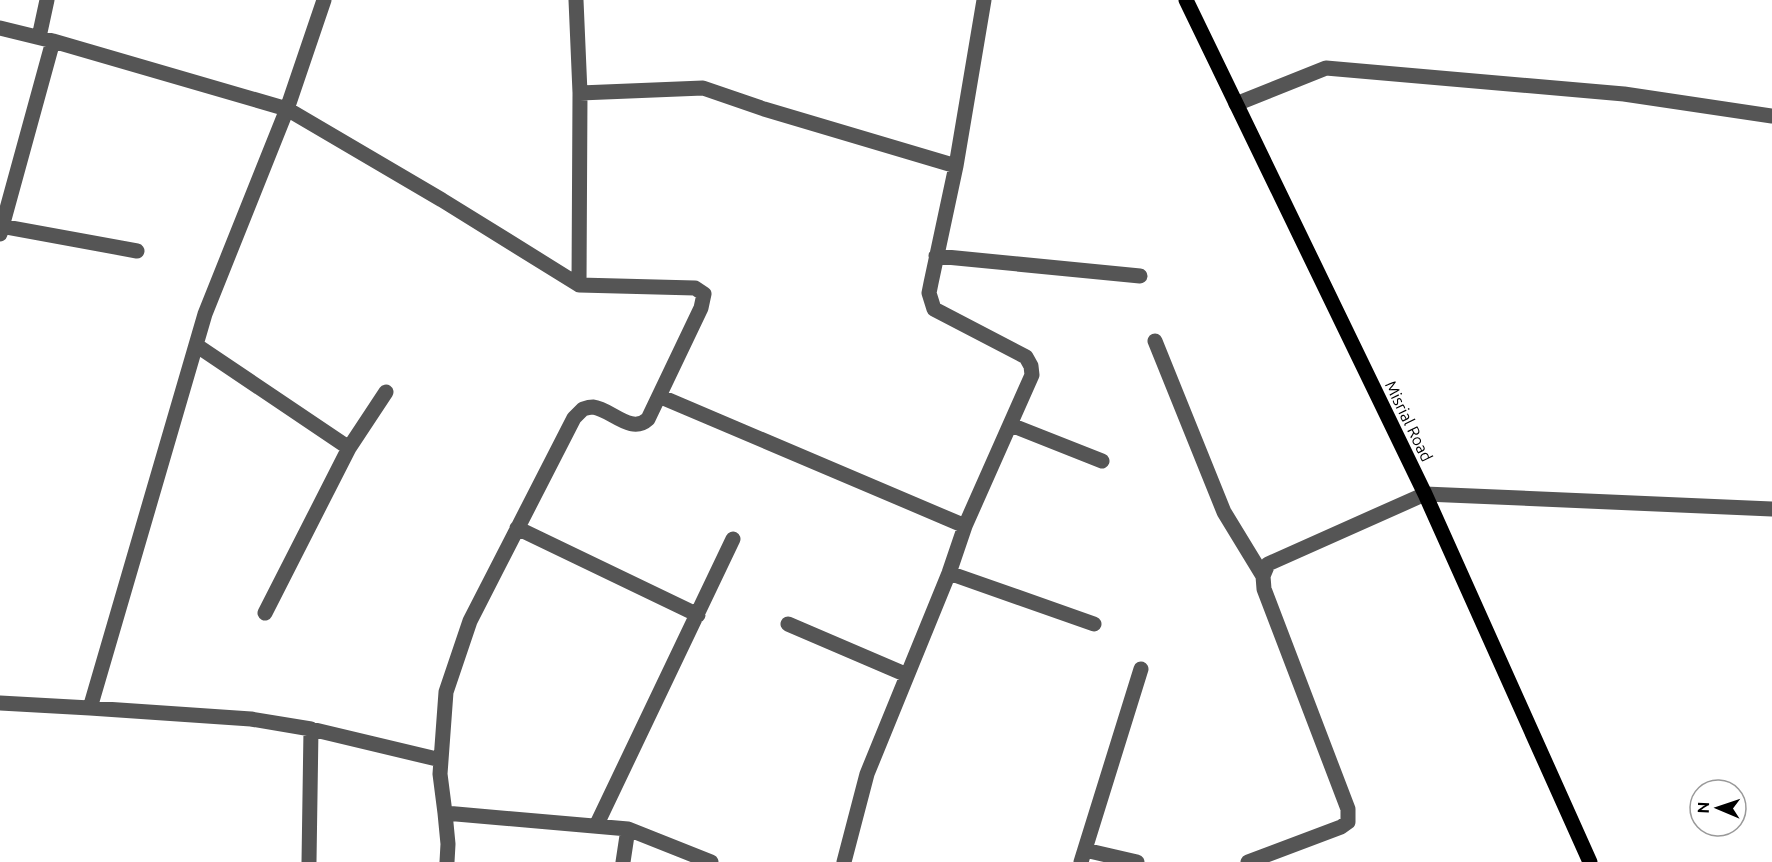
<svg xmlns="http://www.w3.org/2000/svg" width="1772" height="862" font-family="Ubuntu,sans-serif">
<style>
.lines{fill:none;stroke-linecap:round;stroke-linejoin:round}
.minor{stroke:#555;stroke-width:15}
.major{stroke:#000;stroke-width:15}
.labels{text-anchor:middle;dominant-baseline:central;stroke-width:5;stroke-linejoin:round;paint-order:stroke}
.street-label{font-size:16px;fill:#000;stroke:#fff}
</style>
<rect width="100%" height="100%" fill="#fff"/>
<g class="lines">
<path class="minor" d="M576,0L580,93L579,285
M0,28L53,41L287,109L442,200L579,285L695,288L704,294L701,308L648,419C631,435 611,409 593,407C589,407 586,408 583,409L574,418L470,621L446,692L440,774L445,813L628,829L711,862
M39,37L47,0
M580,93L703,88L764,109L956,166L984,0
M1236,104L1326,68L1624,94L1772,116
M0,226L137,251
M0,234L53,41
M936,256L1140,276
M1155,341L1224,512L1263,576L1264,589L1348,809V822L1341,827L1248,862
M196,345L349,448
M659,396L965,526
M1011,425L1102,461
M517,528L698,615
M949,573L1094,624
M1263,576L1268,564L1425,494L1772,509
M265,613L349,448L386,392
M788,624L907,675
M0,703L90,708L205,314L287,109L324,0
M90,708L251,719L311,729L441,760
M445,813L448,844L447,862
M596,826L733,539
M1085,850L1137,862
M309,862L311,729
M623,862L628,829
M844,862L867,774L949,573L965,526L1032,375L1031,366L1026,357L934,309L929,293L931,283L956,166
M1081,862L1141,669"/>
<path class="major" d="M1186,0L1425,494L1590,862"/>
</g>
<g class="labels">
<g class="street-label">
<text transform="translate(1409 421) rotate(64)">Misrial Road</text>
</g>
</g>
<g transform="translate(1718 808) rotate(272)"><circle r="28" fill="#ffffff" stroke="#999999" stroke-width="1.5"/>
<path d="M0-4.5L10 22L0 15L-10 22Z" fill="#000000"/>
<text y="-9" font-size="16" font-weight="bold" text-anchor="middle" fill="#000000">N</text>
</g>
</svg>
